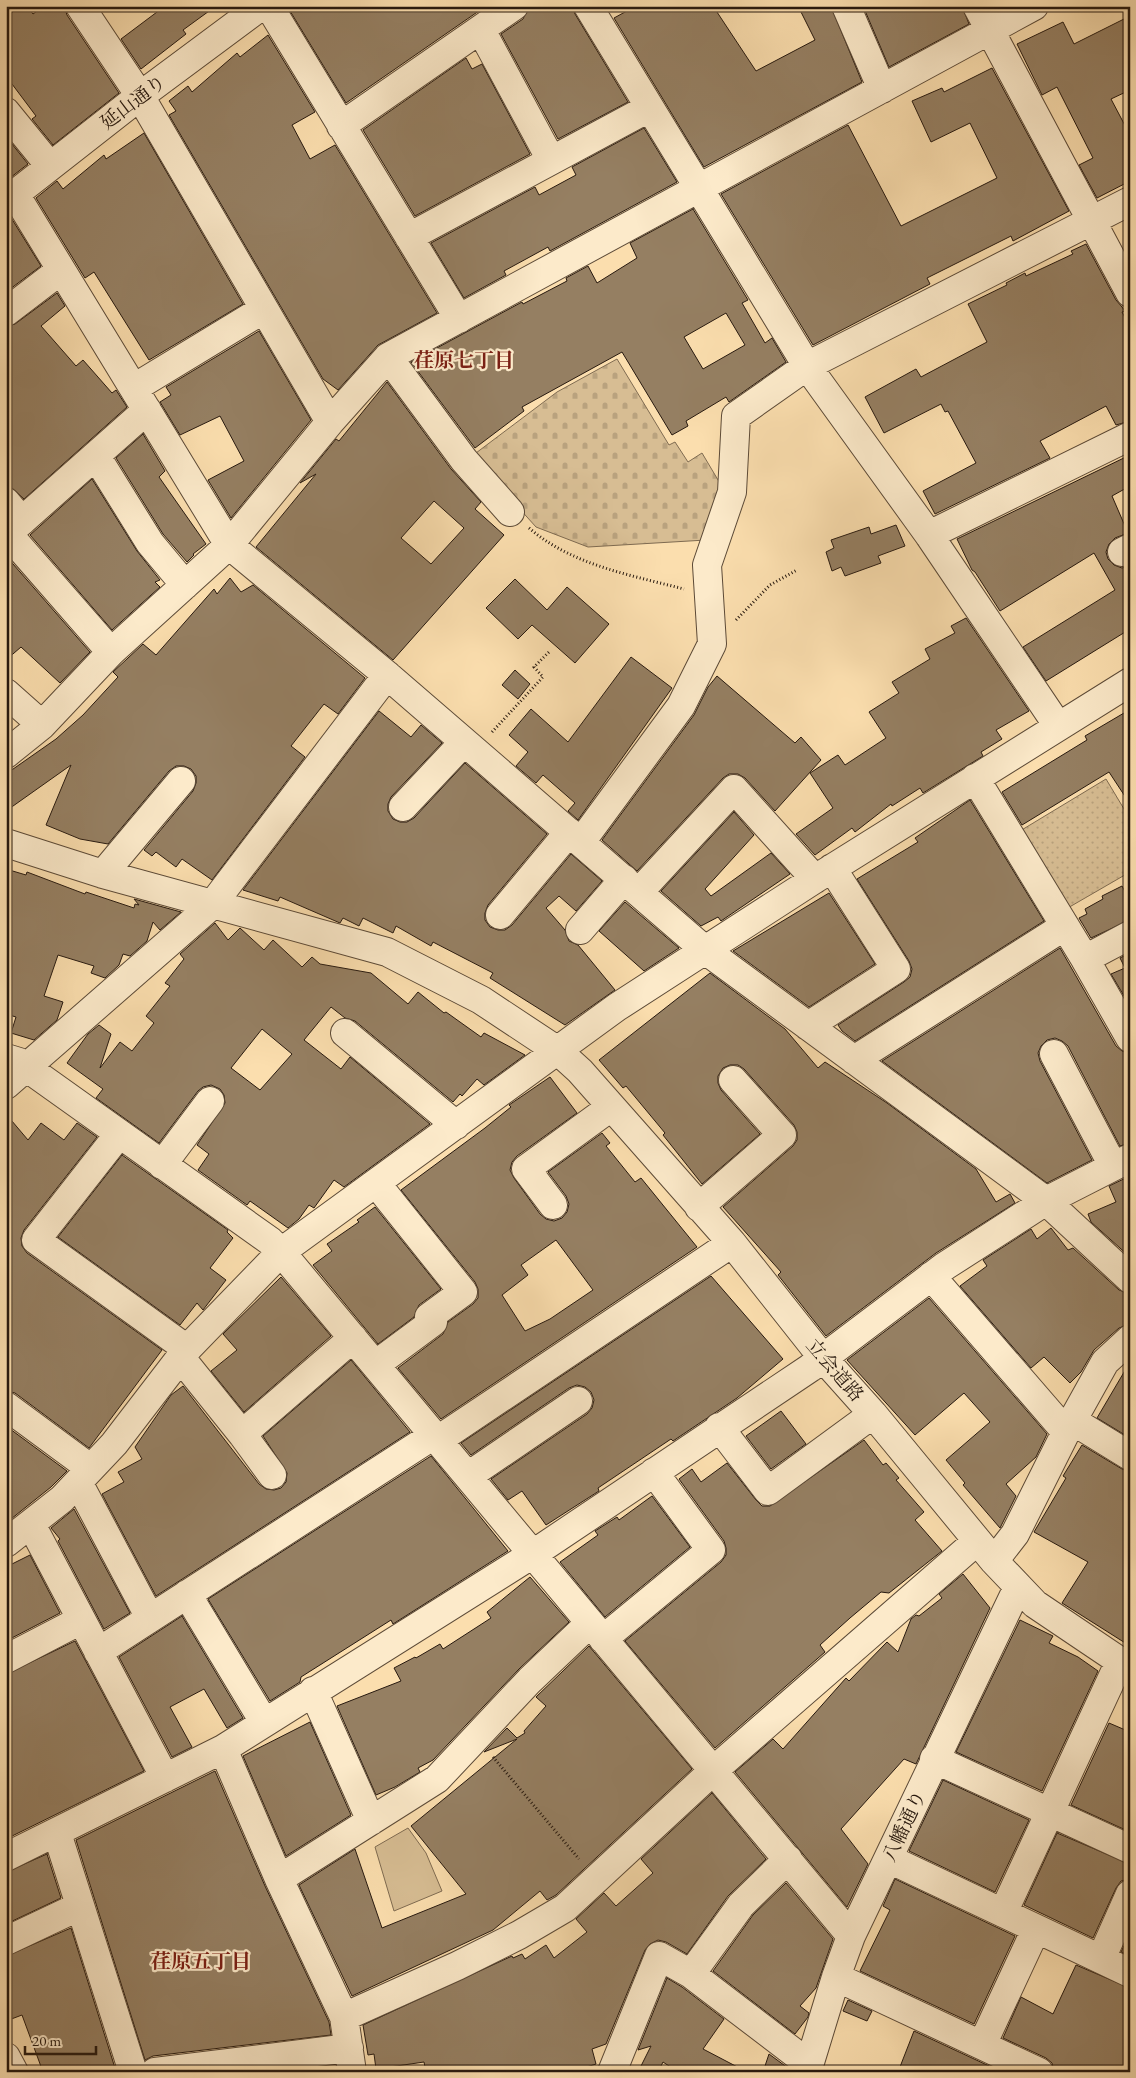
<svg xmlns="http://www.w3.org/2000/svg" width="1136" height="2078" font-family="'EB Garamond','Noto Serif JP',serif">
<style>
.grass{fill:#d7bd93;stroke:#7f6b51}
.cemetery{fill:url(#cemetery-stones);stroke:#7f6b51}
.park{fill:url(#park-dots);stroke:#7f6b51}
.building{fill:#957f62;stroke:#27190f;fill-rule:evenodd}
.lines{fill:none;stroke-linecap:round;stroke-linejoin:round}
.minor-casing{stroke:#5c4a37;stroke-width:30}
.path{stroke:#27190f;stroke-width:3;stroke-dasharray:1 2.5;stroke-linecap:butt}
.minor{stroke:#fceaca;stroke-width:28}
.labels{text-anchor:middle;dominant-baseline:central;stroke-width:4.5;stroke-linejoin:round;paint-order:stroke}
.street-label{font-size:19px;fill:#27190f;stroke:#fceaca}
.neighbourhood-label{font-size:20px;font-weight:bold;fill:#7a1f14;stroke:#fceaca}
</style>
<defs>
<pattern id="cemetery-stones" width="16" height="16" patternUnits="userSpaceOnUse" patternTransform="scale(1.25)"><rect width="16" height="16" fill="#d7bd93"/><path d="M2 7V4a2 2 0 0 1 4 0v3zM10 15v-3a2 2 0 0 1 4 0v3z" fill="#b9a27e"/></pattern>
<pattern id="park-dots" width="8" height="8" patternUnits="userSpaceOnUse" patternTransform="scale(1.25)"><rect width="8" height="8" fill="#d7bd93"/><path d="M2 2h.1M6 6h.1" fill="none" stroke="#b9a27e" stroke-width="1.8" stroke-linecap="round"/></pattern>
</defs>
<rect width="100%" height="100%" fill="#fbdeae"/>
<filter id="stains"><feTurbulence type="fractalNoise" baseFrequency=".004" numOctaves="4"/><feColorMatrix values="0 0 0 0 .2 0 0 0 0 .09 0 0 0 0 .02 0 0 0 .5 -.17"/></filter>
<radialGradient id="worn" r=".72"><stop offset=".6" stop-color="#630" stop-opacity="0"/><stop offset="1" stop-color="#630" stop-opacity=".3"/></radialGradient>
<path class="grass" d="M408,1828L426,1853L442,1891L394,1911L375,1847Z"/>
<path class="cemetery" d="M617,359L669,445L675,442L688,462L702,453L724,490L706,540L588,547L536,527L472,456L557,392Z"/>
<path class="park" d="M1106,779L1130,819V872L1066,909L1020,831Z"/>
<path class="building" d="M6,6H27L33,14L44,6H64L67,15L119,93L53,145L32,119L36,116L6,76Z
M165,6H216L183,30L186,34L141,69L121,39Z
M287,6H486L346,103Z
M529,6H572L575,14L628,102L558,139L501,34L523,19Z
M636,6H713L756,71L815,40L798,6H831L862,82L704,167L614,18Z
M863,6H962L969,24L889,67Z
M1130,16V90L1111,99L1130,135V181L1097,198L1079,165L1093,158L1057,87L1042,95L1017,44L1063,22L1074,44Z
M268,35L315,112L292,125L310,159L335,145L437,313L378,345L338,390L323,379L169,115L176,111L169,101L188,86L192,92L237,53L240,57Z
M466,58L472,69L482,64L530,154L415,216L363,130Z
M992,68L1069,211L1013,241L1011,236L927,278L930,284L813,345L721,194L848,125L901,226L997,178L970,123L931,142L912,101L942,88L944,92Z
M644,128L677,182L550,251L548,247L504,271L506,275L464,298L431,243L535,187L539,195L576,175L572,167Z
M144,133L243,304L149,360L94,272L85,278L36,198L57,181L63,189L104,155L106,159Z
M8,139L28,164L6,181V140Z
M693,209L748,300L742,303L765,343L772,338L786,362L729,402L726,397L686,421L688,426L672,435L622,352L522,407L524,411L475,448L411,362L522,302L523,304L567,281L566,278L588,266L597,283L637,258L630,243ZM726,313L745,345L703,369L684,337Z
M6,216H10L41,266L6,292Z
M1086,244L1116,300L1122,307L1125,311L1122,312L1130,327V421L1116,425L1106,406L1040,441L1050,458L935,514L923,491L976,463L948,411L945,412L941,404L884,433L865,397L916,369L921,377L987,342L968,304L1007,285L1006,283L1025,273L1026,276L1073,254L1071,251Z
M57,293L65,306L41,326L76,366L83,360L112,393L116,390L127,407L24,499L12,488L6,487V327L15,324Z
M259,331L311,420L231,518L208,480L244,461L220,416L180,435L160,402L171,395L166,387Z
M387,382L451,469L481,502L475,509L504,535L393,660L256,547L316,474L300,483L336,439L339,441ZM434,501L464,528L431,564L401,538Z
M143,434L165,471L159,477L206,544L193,554L194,555L187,562L163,534L116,458Z
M1130,455V486L1112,496L1128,533L1115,538L1109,544L1106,552L1108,559L1114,565L1122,568L1130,566V629L1046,681L1023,647L1115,590L1094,553L1000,611L975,572L972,570L957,539Z
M92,479L137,551L160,580L155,582L160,587L112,630L30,535Z
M896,525L905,546L878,556L881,563L845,576L841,567L832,571L826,552L834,548L831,540L869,527L871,534Z
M6,556L90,652L60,683L21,647L6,660Z
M230,578L241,592L253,585L365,678L338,714L324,704L291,746L305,757L212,880L182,859L176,867L156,852L152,856L144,850L193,791L196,783V776L191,769L184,766H176L169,771L108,844L80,839L46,825L71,765L6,811V774L56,739L83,715L118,677L113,672L143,644L156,655L214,589L217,594Z
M515,579L547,610L567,587L609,624L575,663L532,625L518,639L486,608Z
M966,618L1029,711L996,730L1002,739L981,752L983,756L923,793L920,788L892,806L891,804L855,832L852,828L815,855L796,834L833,808L810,773L838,755L845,765L886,738L869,712L899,693L892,682L930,659L925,649L955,633L951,626Z
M631,657L672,688L578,820L568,811L575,803L543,775L536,783L516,766L528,752L509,735L531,709L568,742Z
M515,670L530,684L518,699L502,685Z
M717,676L795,743L801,737L821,760L775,811L745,778L738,774H729L723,778L637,871L602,840L694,715L708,687Z
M379,711L411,737L421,725L442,743L391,797L388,804V811L393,819L400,822H407L414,818L465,763L547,834L488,905L485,913V920L490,927L498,930H505L512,925L571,854L602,881L576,911L559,896L546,908L565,930L569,941L578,945L615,990L565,1025L490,978L493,973L433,942L431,946L396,926L393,933L363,918L359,926L343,918L340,923L280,897L278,901L243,890Z
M1124,713L1130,723V804L1109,772L1022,825L1002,792L1087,740L1085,736Z
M970,800L1044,921L855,1041L842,1031L838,1025L904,982L910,977L912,969L909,961L857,879L918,842L915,838Z
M734,812L754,835L705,889L711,896L771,853L790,874L721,921L718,917L701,926L661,891Z
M6,869L26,875L27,872L85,894L86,892L134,908L135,904L139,905L134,899L181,912L160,930L153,922L147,941L130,956L123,954L119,965L105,978L91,973L94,966L58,955L44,996L63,1002L57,1020L34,1040L11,1033L16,1017L6,1014Z
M1122,886L1130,901V920L1091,938L1079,918L1087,914L1085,909L1103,899L1102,896Z
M829,893L875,964L809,1007L733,951Z
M625,902L679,948L644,971L599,931Z
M215,923L228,940L240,928L264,950L273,940L302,967L312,957L320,964L371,973L408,1004L418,992L444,1013L446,1012L481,1037L484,1033L525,1055L484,1085L477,1079L462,1096L460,1094L453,1102L355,1021L345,1018L331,1007L304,1040L341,1069L350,1057L430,1124L344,1187L334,1180L314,1208L309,1205L299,1219L288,1228L250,1201L247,1205L198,1170L209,1154L197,1145L225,1103L224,1095L220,1089L211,1085L203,1087L198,1091L159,1143L96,1098L103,1089L67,1063L88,1034L99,1025L111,1034L100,1068L120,1042L132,1051L154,1023L146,1016L170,986L165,983L184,959L180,954ZM262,1029L292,1054L260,1090L231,1068Z
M1060,948L1116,1046L1122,1051L1130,1054V1143L1120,1146L1068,1046L1062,1041L1055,1038L1047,1040L1041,1046L1038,1053L1040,1061L1092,1160L1047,1183L882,1061Z
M1130,953V1006L1111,974L1125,968L1120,958Z
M710,973L785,1029L818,1068L825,1062L887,1103L976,1169L996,1202L1010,1194L1015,1203L936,1253L826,1336L778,1275L781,1272L723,1207L793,1146L797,1140V1132L794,1125L744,1069L738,1065H730L723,1068L718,1076V1083L721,1090L760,1134L702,1184L663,1135L665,1133L626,1086L623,1088L599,1060Z
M550,1077L577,1113L517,1156L512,1162L510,1170L514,1178L540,1214L546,1219L554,1221L562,1218L567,1212L569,1204L566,1196L548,1172L602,1133L610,1143L606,1146L635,1182L641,1178L697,1247L441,1419L398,1368L443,1334L448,1322L473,1304L478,1298V1289L475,1282L401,1190L485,1128L511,1107L509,1105ZM556,1240L593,1290L550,1319L525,1331L502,1295L528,1275L521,1265Z
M6,1114L28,1140L41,1123L64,1140L77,1123L97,1137L24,1230L21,1238L22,1246L27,1253L162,1350L89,1448L15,1393L6,1391Z
M122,1155L228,1230L227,1232L233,1238L210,1268L226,1280L203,1310L197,1303L180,1325L58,1237Z
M1130,1176V1257L1091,1222L1088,1214L1116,1202L1109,1186Z
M375,1207L441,1289L419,1305L414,1317L378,1344L313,1265L332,1251L327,1244L359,1222L357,1220Z
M1051,1228L1068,1250L1073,1248L1119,1290L1130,1294V1324L1119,1328L1094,1350L1081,1372L1070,1383L1044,1357L1031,1368L960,1286L987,1266L983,1260L1031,1229L1037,1239Z
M711,1276L783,1359L737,1398L673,1441L671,1439L598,1488L599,1491L546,1525L522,1491L508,1500L491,1479L587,1414L592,1408L594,1400L591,1392L585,1387L577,1385L569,1388L471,1455L461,1443Z
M281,1277L331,1336L244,1412L211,1371L237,1350L223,1334Z
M929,1298L1047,1434L1036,1457L1006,1484L1016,1496L1000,1528L963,1485L965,1483L946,1460L990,1422L964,1393L915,1435L847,1360Z
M351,1360L410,1432L156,1596L102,1494L124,1482L118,1472L142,1459L135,1447L171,1395L183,1386L259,1484L266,1489L274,1490L281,1488L286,1482L287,1473L263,1436Z
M1130,1362V1438L1097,1418Z
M781,1411L806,1444L771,1469L746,1436Z
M6,1426L67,1471L51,1487L6,1523Z
M864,1440L883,1465L886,1463L899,1478L896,1480L924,1512L915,1520L942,1551L889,1593L881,1592L850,1618L820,1645L825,1652L715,1748L625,1641L721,1562L726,1555V1548L724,1541L679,1479L692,1469L701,1482L727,1463L756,1500L762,1506H770Z
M1082,1445L1122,1469L1130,1472V1646L1062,1603L1088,1562L1034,1532L1066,1478L1063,1476Z
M431,1456L508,1551L393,1624L391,1620L301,1677L300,1682L270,1701L208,1599Z
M652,1496L690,1547L605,1617L560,1562L598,1535L595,1531L617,1517L619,1520Z
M74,1509L130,1613L104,1629L58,1541L60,1539L51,1528Z
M30,1555L60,1613L6,1641V1567Z
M963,1574L990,1608L916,1764L904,1759L841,1829L868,1864L847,1907L735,1772L773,1739L783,1749L846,1678L849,1681L887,1642L898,1652L911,1619L916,1615L919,1616L942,1598L939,1594Z
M530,1577L569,1622L519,1669L433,1760L418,1768L420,1772L395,1787L376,1795L337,1706L401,1681L394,1668L415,1657L416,1658L440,1644L443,1649L491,1618L487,1612Z
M182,1616L243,1718L227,1728L204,1689L170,1707L192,1747L172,1757L119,1657Z
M1020,1620L1053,1636L1049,1643L1078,1657L1098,1671L1042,1791L956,1752Z
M75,1641L144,1771L6,1839V1674Z
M589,1646L692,1769L556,1895L547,1900L540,1891L493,1930L352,1996L299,1885L355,1849L382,1928L466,1894L411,1826L517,1739L484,1752L507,1728L517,1738L525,1733L524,1731L546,1706L536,1697Z
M310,1722L351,1815L286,1856L243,1756Z
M1109,1723L1130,1732V1832L1071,1805Z
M215,1771L265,1886L329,2022L331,2035L153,2056L145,2060L76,1840Z
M943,1780L1029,1820L995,1892L909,1851Z
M712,1793L766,1859L728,1896L687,1954L666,1942L658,1940L650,1944L645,1950L606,2044L592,2049L596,2064L571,2072H567L566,2067L549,2072H426L424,2062L376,2069L374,2054L368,2055L363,2025L512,1956L513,1958L522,1954L525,1959L546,1945L554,1958L587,1932L576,1919L604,1893L616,1906L653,1873L641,1859Z
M1057,1833L1130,1864V1879L1121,1881L1116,1888L1093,1938L1024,1905Z
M47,1854L61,1898L6,1924V1872Z
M895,1879L1015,1936L974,2024L860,1971L890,1910L883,1906Z
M786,1883L833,1939L816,1988L800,2006L809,2013L808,2017L795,2034L713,1971L753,1915Z
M71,1928L115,2068L101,2072H43L22,2015L6,2021V1956Z
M1130,1933V1956L1121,1952Z
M1076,1965L1130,1988V2072H1054L1052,2063L1046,2058L1003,2038L1021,1997L1053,2014Z
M667,1978L682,1987L724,2019L703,2049L747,2072H678L663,2062L658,2072H638L651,2046L638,2050Z
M848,2000L872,2011L867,2021L843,2011Z
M914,2031L1002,2072H898Z
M769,2054L792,2071V2072H763Z"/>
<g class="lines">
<defs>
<path id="minor" d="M80,6L140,96L330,422
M269,6L459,319
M588,6L807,366L929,535L1058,726
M846,6L882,89
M977,6L1130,293
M481,30L551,160
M6,112L50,166
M341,126L514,6
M15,194L229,545L387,675L705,950L1046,1201L1130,1279
M6,201L140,96L261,6
M409,237L649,108
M6,312L61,270
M388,357L464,460L510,512
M134,388L264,309
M96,456L150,543L185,585
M6,502L22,521
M8,534L111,652
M6,535L147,410
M929,535L1130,436
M1122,552L1130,548
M6,693L42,725
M6,754L42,725L111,652L229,545L330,422L388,357L1034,6
M975,778L1085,959L1130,1038
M403,807L464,742
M581,842L681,706L712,644L707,565L732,492L736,416L807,366L1130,201
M6,843L103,874L387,952L481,1000L558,1051L580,1071L732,1243L823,1358L873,1414L994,1561L1035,1604L1130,1668
M103,874L181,781
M639,892L734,789L815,879
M500,915L569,832
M580,930L624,879
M1085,959L1130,935
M808,1026L896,969L832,868
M345,1033L456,1125
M1054,1054L1113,1166
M6,1058L19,1062L270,1241L281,1252L851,1936
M854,1060L1065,926
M6,1085L212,905L387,675
M119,1134L36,1240L187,1349
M162,1165L210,1101
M553,1205L526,1169L611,1107
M699,1207L782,1135L733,1080
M931,1276L1066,1432
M181,1358L242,1434L353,1338
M375,1365L433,1322L429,1317L463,1292L376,1183
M6,1406L90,1468
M1073,1421L1130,1456
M719,1427L768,1491L873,1414
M242,1434L272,1475
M438,1440L732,1243
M468,1476L578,1401
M78,1482L150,1618
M31,1524L165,1778
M6,1543L62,1499L114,1444L187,1349L281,1252L617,1007L815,879L1130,682
M994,1561L1015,1534L1066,1432L1105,1362L1130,1339
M187,1594L264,1722
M603,1639L711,1550L654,1472
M98,1652L434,1435
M6,1659L81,1620
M313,1691L371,1821
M223,1749L279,1879L344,2017L352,2072
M934,1759L1130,1849
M57,1833L133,2072
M6,1857L223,1749L533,1554L810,1368L945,1266L1046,1201L1130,1158
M889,1859L1130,1973
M279,1879L437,1779L530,1680L590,1623
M1003,1913L1120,1661
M6,1941L80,1906
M1101,1959L1130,1894
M691,1974L741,1905L788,1859
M836,1977L1039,2072
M344,2017L457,1966L519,1935L565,1908L714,1770L977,1541
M982,2045L1036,1929
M6,2057L14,2072
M155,2072L349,2048
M612,2072L659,1956L691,1974L809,2064
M807,2072L836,1977L851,1936L1018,1587"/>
</defs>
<use href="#minor" class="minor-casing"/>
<path class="path" d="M529,528C572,565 630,575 684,589
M736,620L770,585L797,570
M492,732L543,677L534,667L550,651
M493,1757L579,1859"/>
<use href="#minor" class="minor"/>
</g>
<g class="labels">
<g class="street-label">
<text transform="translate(133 102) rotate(-37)">延山通り</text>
<text transform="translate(835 1370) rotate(49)">立会道路</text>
<text transform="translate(904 1826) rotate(-65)">八幡通り</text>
</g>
<g class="neighbourhood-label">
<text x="464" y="360">荏原七丁目</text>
<text x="201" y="1961">荏原五丁目</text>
</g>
</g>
<rect width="1136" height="2078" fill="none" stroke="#fbdeae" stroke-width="25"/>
<rect x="8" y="8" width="1121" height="2063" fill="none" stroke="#27190f" stroke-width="2.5"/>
<rect x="12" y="12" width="1111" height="2053" fill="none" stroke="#27190f"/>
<path d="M25 2046v8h71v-8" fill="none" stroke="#27190f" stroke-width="2.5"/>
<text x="32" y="2046" font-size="15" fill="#27190f" stroke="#fceaca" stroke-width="4" paint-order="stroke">20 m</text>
<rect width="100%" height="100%" filter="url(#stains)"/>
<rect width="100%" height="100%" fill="url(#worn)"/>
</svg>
